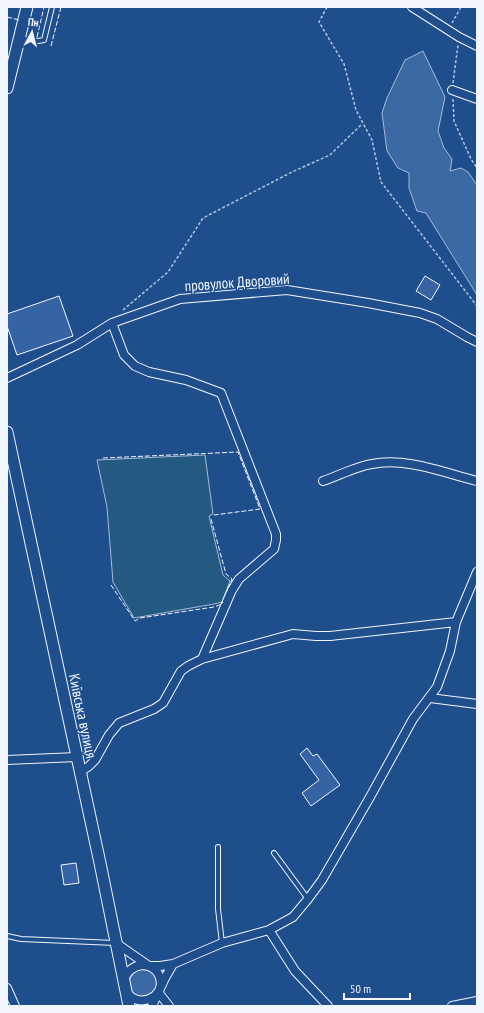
<svg xmlns="http://www.w3.org/2000/svg" width="484" height="1013" font-family="'PT Sans Narrow',sans-serif">
<style>
.green{fill:#245a82;stroke:#a8bbd7}
.water{fill:#3b69a3;stroke:#a8bbd7}
.building{fill:#3563a3;stroke:#f2f6ff}
.lines{fill:none;stroke-linecap:round;stroke-linejoin:round}
.lane-casing{stroke:#f2f6ff;stroke-width:6}
.street-casing{stroke:#f2f6ff;stroke-width:10}
.secondary-casing{stroke:#f2f6ff;stroke-width:13}
.path{stroke:#b3c4dc;stroke-width:1.5;stroke-dasharray:3 2;stroke-linecap:butt}
.lane{stroke:#1f4e8c;stroke-width:4}
.street{stroke:#1f4e8c;stroke-width:8}
.secondary{stroke:#1f4e8c;stroke-width:11}
.fence{stroke:#f2f6ff;stroke-width:1;stroke-dasharray:5 2;stroke-linecap:butt}
.labels{text-anchor:middle;dominant-baseline:central;stroke-width:3;stroke-linejoin:round;paint-order:stroke}
.street-label{font-size:15px;fill:#f2f6ff;stroke:#1f4e8c}
</style>
<rect width="100%" height="100%" fill="#1f4e8c"/>
<path class="green" d="M205,455L213,514L209,516L223,575L230,581L222,602L214,604L134,618L113,582L107,507L97,460Z"/>
<path class="water" d="M423,51L445,97L438,131L444,148L452,159L450,171L461,168L468,172L477,185V295L426,213L417,211L409,188V173L398,168L387,151L382,113L387,98L405,60Z
M129 983a14 14 0 1 1 28 0a14 14 0 1 1-28 0Z"/>
<path class="building" d="M425,276L440,285L431,300L416,291Z
M59,296L73,336L17,355L7,326V314Z
M307,748L313,756L317,754L340,785L311,806L302,793L319,780L300,754Z
M76,863L79,883L64,885L61,865Z"/>
<g class="lines">
<defs>
<path id="lane" d="M20,38L38,41L44,40L52,7
M218,847V909L222,943
M274,853L308,899
M7,936L21,939L115,943"/>
<path id="street" d="M412,7L459,37L477,46
M452,90L477,99
M112,323L124,355L135,366L149,372L186,380L221,393L276,534V540L274,549L239,579L232,590L202,659
M7,378L77,345L112,323L180,299L287,290L368,303L420,313L437,319L467,337L477,342
M323,481C338,476 357,466 372,464C405,457 445,473 477,481
M430,698L477,704
M7,760L77,757
M79,773L89,766L95,760L109,735L119,723L154,709L163,703L181,671L188,666L202,659L293,634L316,636H330L456,622
M269,930L295,971L328,1006
M116,943L149,966H160L173,964
M124,981C128,962 154,959 160,978C166,998 137,1009 127,992
M7,988L15,1006
M158,992L169,1006
M152,1006L165,978L173,964L222,943L269,930L293,917L308,899L322,880L370,797L413,719L437,687L450,651L456,622L477,572
M452,1006L477,1001"/>
<path id="secondary" d="M7,88L27,7
M7,432L100,863L129,1006"/>
</defs>
<use href="#lane" class="lane-casing"/>
<use href="#street" class="street-casing"/>
<use href="#secondary" class="secondary-casing"/>
<path class="path" d="M327,7L319,22L344,64L356,110L372,140L381,182L477,306
M452,23L461,7
M453,83L458,45
M453,99L454,121L471,159L477,168
M123,310L168,272L203,218L292,172L330,155L362,124"/>
<use href="#lane" class="lane"/>
<use href="#street" class="street"/>
<use href="#secondary" class="secondary"/>
<path class="fence" d="M7,17L19,20L20,19
M37,37L44,7
M51,46L61,7
M103,458L238,452L260,509L214,515
M211,519L226,574L232,579L227,591
M111,585L135,621L140,618L214,607L222,604L223,602"/>
</g>
<g class="labels">
<g class="street-label">
<text transform="translate(237 282) rotate(-4)">провулок Дворовий</text>
<text transform="translate(83 716) rotate(78)">Київська вулиця</text>
</g>
</g>
<rect width="484" height="1013" fill="none" stroke="#f2f6ff" stroke-width="16"/>
<g transform="translate(32 32) rotate(7)" stroke="#1f4e8c" stroke-width="3" paint-order="stroke">
<path d="M0-3L7 15L0 10L-7 15Z" fill="#f2f6ff"/>
<text y="-6" font-size="11" font-weight="bold" text-anchor="middle" fill="#f2f6ff">Пн</text>
</g>
<path d="M344 993v6h66v-6" fill="none" stroke="#f2f6ff" stroke-width="2"/>
<text x="350" y="993" font-size="12" fill="#f2f6ff" stroke="#1f4e8c" stroke-width="3" paint-order="stroke">50 m</text>
</svg>
